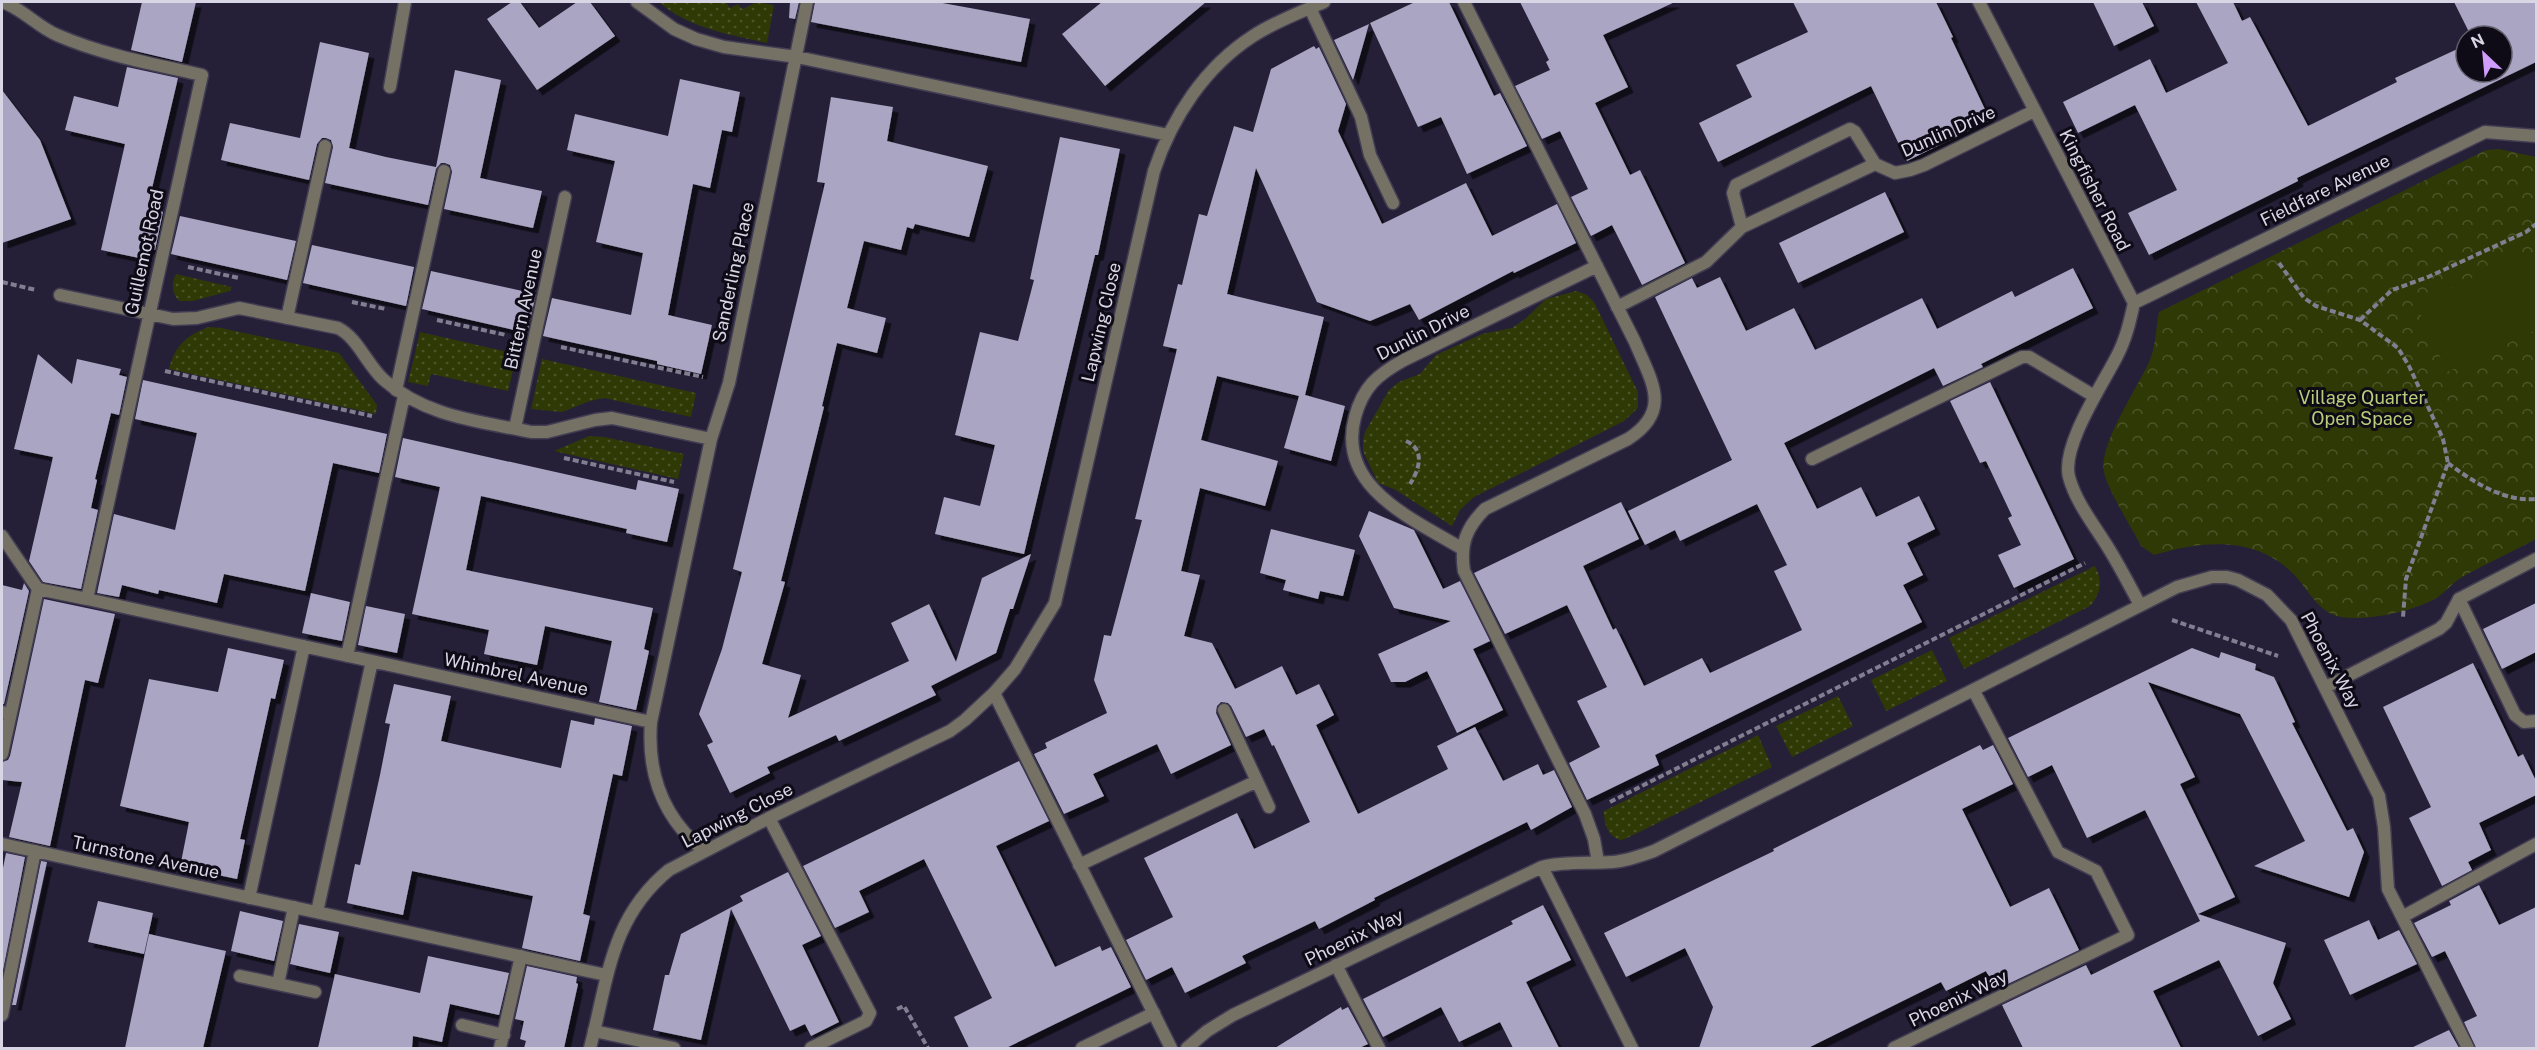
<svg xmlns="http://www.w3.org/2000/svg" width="2538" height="1050" font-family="'Public Sans',sans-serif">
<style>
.grass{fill:url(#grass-dots)}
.park{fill:url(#park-crowns)}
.pitch{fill:#2f3905}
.building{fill:#aaa5c3;filter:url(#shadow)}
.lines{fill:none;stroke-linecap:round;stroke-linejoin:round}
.service-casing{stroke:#423d53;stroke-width:15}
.minor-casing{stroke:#423d53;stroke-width:15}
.path{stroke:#827e91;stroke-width:4;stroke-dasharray:6 3;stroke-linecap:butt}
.service{stroke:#767165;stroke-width:12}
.minor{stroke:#767165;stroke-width:12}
.labels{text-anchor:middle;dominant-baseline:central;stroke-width:6;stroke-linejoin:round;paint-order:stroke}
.street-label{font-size:18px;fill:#d8d5e5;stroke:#0e0b16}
.park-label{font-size:18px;fill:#b8cd7a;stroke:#0e0b16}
</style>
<defs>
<pattern id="grass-dots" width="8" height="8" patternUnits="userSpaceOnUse" patternTransform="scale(1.5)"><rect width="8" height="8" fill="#2f3905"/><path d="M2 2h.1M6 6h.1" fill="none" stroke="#4c5529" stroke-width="1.8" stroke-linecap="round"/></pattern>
<pattern id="park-crowns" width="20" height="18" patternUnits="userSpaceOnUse" patternTransform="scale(1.5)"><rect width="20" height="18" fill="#2f3905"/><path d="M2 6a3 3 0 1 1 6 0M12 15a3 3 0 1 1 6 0" fill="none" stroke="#4c5529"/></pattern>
<filter id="shadow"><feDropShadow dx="5.5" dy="5.5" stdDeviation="0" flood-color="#0009"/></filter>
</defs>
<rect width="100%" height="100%" fill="#252037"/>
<path class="grass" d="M659,2H726L730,8L738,4L742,9L757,2L774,5L767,43C728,34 690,29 659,2Z
M176,274L232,287L230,291L193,301H179C172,294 171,283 176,274Z
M1576,291L1587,295L1594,302L1638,392V408L1624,421L1474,497L1460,510L1452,526L1394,489L1378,483L1363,451V441L1365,432L1389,390L1399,382L1420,374L1436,355L1482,334L1512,328L1525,319L1546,299Z
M209,327L221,328L339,353L377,405L376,414L169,369C175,346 186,335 209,327Z
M420,332L517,354L508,391L431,374L428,386L408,382Z
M542,359L696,393L691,417L604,398L590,401L562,412L531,409Z
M589,436L604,437L684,454L678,479L554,451Z
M2095,566C2103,581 2101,593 2090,606L1964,669L1949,638Z
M1932,650L1947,681L1886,711L1871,680Z
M1838,696L1853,726L1792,757L1776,726Z
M1758,735L1772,767L1625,839L1620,840C1607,835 1604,824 1604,811Z"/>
<path class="park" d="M2499,149L2536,157V539C2511,553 2484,564 2459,579C2452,584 2446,591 2438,597C2417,611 2362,623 2337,616C2320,612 2308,591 2298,579C2260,535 2204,540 2154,555L2141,546C2132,528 2107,489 2104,472C2098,445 2138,387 2149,362C2156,347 2156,327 2159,312L2486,150Z"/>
<path class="pitch" d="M2528,252L2536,271V330L2447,372L2416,304Z"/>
<path class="building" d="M142,2H196L182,62L131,50Z
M512,2H520L539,28L577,2H590L615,36L537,90L487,19Z
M790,2H799L795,19L789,18Z
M815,2H937L1030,19L1021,62L811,22Z
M1102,2H1206L1105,86L1062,34Z
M1415,2H1449L1494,96L1500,93L1527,146L1467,174L1441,117L1418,127L1370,23Z
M1520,2H1675L1603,35L1628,87L1595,103L1630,175L1640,170L1685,263L1642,285L1612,225L1591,236L1571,197L1588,189L1560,131L1542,139L1515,86L1550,70L1546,62L1549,60Z
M1793,2H1936L1953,37L1951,38L1990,120L1907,161L1871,86L1718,162L1699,123L1752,97L1736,65L1808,32Z
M2093,2H2142L2154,26L2114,46Z
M2196,2H2233L2242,21L2250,17L2308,126L2397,82L2395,78L2466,45V72H2502V36H2471L2454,2H2536V62L2297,178L2298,181L2149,255L2128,213L2177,190L2135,105L2078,133L2063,102L2150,59L2166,93L2228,63Z
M1369,24L1353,80L1334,40Z
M320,42L369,53L349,148L386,157L436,167L455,70L501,80L480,178L542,191L533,228L444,209L452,172L450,165L445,163H441L436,169L428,205L325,183L333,147L331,140L326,138H322L317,144L309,180L221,160L230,123L300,138Z
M1314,46L1316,49L1319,47L1346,104L1338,131L1382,224L1466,183L1492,236L1557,204L1576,243L1514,273L1513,271L1419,320L1410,304L1370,321L1317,302L1256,168L1227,294L1324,317L1305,395L1345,406L1331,461L1284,448L1299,396L1217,376L1201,440L1278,461L1265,506L1200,488L1181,571L1200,575L1184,636L1212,643L1235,689L1282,666L1296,695L1319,684L1334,715L1316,725L1358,814L1448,769L1437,746L1475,727L1503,781L1538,764L1543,775L1554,770L1572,807L1531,830L1527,822L1374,898L1375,900L1319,929L1315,921L1242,956L1246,963L1185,993L1172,967L1146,980L1126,940L1173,917L1144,858L1237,813L1254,849L1310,822L1274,745L1272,746L1264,729L1246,737L1231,706L1228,703L1221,702L1217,706L1216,713L1231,745L1171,774L1157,744L1093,774L1104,796L1064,814L1034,754L1047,748L1045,743L1107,713L1094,680L1104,635L1111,636L1142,520L1135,519L1177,349L1163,346L1178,284L1182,285L1199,214L1207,216L1234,126L1253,132L1271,69Z
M127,67L178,78L149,201L157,202L155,210L163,212L155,250L146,248L144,259L101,250L125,144L65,130L74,96L118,107Z
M680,79L740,92L732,132L722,130L710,188L693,184L668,315L712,325L701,374L657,364V361L543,336L552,298L631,315L643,253L596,242L615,161L567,150L575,114L668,136Z
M2,90L40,140L71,219L2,243Z
M831,97L893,107L887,141L988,166L969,237L915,224L913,229L907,227L901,250L864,241L847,308L886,318L877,353L837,343L822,406L824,407L781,581L785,582L762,664L801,675L788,718L909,661L891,623L929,604L956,662L982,578L1031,554L1013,609H1010L996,653L931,686L936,695L839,741L836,735L767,767L770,773L730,793L707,745L713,742L699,714L722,649L742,572L733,569L825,183L817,182Z
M1060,137L1120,149L1098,255H1095L1024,554L935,534L944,497L980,506L995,445L955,435L980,332L1018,341L1034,280L1030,279Z
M1885,192L1904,232L1798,283L1779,243Z
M180,216L296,241L287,280L171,254Z
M312,245L414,267L406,306L303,283Z
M2073,268L2093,308L1981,364L1983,367L1943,386L1934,368L1784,443L1817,509L1861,487L1876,517L1919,496L1935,529L1907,543L1923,575L1903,585L1922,622L1655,755L1659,765L1587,800L1569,763L1600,747L1577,701L1607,687L1567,605L1505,634L1474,573L1621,502L1639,539L1583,566L1613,630L1616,628L1644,686L1702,658L1710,673L1802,630L1774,571L1787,565L1757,504L1680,541L1675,530L1645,545L1628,511L1732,460L1655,297L1692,278L1697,288L1720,277L1746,331L1794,308L1815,350L1922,298L1937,329L2012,291L2015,297Z
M431,271L536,294L527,333L422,309Z
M38,354L72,384L77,359L121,369L119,375L127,377L119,415L111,413L95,479L97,480L91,508L98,510L81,589L43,582L29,561L53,457L14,449Z
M143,380L387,434L379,473L333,463L305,591L224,574L217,603L159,590L158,594L122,585L119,597L97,593L114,514L175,530L197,433L135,419Z
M1990,382L2074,559L2014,588L1998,555L2021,545L2008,518L2012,516L1986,461L1980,463L1950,401Z
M403,438L636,490L638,480L679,489L667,542L626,533L627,529L481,496L466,570L653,608L644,649L649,651L636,710L599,702L612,641L545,626L537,665L484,654L489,630L412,614L440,487L395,477Z
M1369,511L1414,530L1443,589L1460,581L1490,641L1473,649L1503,710L1457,733L1427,671L1405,682H1391L1378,654L1451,621L1394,608L1359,536Z
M1271,529L1355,550L1343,596L1320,591L1318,599L1283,590L1286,580L1260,573Z
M24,583L29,591L4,704H2V585L22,590Z
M311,593L350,602L342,641L302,633Z
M44,599L115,614L98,683L85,680L50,846L9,837L22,782L2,780V762L8,760L10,756Z
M2536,603V652L2502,669L2483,629Z
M366,606L405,614L397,653L358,645Z
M228,648L284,660L275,699L271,698L240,839L245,840L237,879L180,867L189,822L120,806L149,679L218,692Z
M2192,648L2219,658L2221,652L2256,664L2255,670L2274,677L2295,722L2292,723L2347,831L2353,828L2364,852L2349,897L2254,866L2305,841L2240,714L2148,682L2195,777L2180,784L2235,897L2198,914L2286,943L2273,983L2291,1019L2258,1036L2219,960L2153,991L2181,1048H2023L2002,1005L2086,965L2091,975L2200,921L2145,810L2087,838L2052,765L2028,777L2008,738Z
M2473,663L2518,757L2523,754L2536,781V795L2479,823L2491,850L2468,862L2472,870L2442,886L2409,818L2431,807L2383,707Z
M394,684L451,696L441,741L561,768L571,720L594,725L595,718L632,726L622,776L613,774L583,914L590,916L580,961L522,948L533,896L412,871L403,915L347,903L355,864L360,865L380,775L390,724L385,723Z
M1980,745L1983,750L1993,745L2013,784L1962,809L2010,907L2049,888L2079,950L1995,990L1986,971L1946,991L1941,982L1808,1048H1699L1713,1007L1685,948L1626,977L1604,933L1774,851L1773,849Z
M1019,761L1049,821L996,846L1055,967L1100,946L1102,951L1111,947L1131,987L1006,1048H969L954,1017L992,998L924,859L859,891L869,912L835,928L803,866Z
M6,853L25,857L2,976V873Z
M41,861L47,862L16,1005H12Z
M788,872L821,936L802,945L839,1022L811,1036L805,1024L790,1031L731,909L701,1040L653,1030L665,975H669L681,934L743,901L740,896Z
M2479,885L2499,925L2536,907V1048H2476L2464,1022L2477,1016L2445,951L2432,957L2414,923L2451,905L2449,901Z
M98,901L153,913L144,954L88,942Z
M1543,905L1571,960L1526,982L1559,1048H1513L1500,1022L1459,1042L1441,1007L1383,1037L1363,999L1513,924L1511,921Z
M240,911L283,921L274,961L231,951Z
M2369,920L2378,940L2399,930L2417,964L2350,995L2324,940Z
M299,924L339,932L330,973L290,964Z
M149,934L226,951L203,1048H125Z
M428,956L509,973L499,1015L450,1004L442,1042L413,1036L412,1048H318L335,974L420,993Z
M527,966L577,977L576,983L578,984L564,1048H524L526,1041L520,1039L524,1021L515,1019Z
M1341,1007L1342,1010L1348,1007L1368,1044L1359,1048H1275Z
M2449,1030L2459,1048H2411Z"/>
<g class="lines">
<defs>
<path id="service" d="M1310,8L1361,117L1370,155L1393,203
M390,87L405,2
M287,318L325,146
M396,390L444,171
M515,428L565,197
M2,536L38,589
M2459,599L2515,715L2524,722L2536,721
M2,712L10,714
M769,818L870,1013L866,1021L811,1048
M1336,965L1379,1048
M240,976L315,992
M278,984L294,907
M462,1025L504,1035
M594,1031L674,1048
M500,1048L521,956
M1082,1048L1154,1013"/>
<path id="minor" d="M2,2C20,7 38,27 57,35C103,55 153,64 202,75L87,599L38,589L2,754
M637,2L674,29L696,39L724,47L797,57L1168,135
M1464,2L1635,342C1651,381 1673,410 1628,439L1485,509C1466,528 1460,544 1464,571L1585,814L1594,839L1598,862
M1979,2L2134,303C2130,321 2126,339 2117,356C2103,384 2061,446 2069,477C2076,503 2095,526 2109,549C2120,567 2130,586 2140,605
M1742,227L1875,164
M60,295L173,319L197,318L239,308L338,328C358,338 367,365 384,380C426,417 479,421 531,432H547L595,420L612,418L711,439
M2134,303L2485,132L2536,136
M1617,307L1706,262L1742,227L1733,193L1736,185L1850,129L1855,132L1875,164L1895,173L1910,170L1924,165L2034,111
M1812,459L2022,357H2029L2094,396
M1461,548C1413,519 1336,487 1355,417C1363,387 1377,375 1404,360L1597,266
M87,599L651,722
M347,656L404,396
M2326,687L2439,629L2446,623L2459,599L2536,559
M1224,710L1269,807
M2,844L606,975
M704,851C663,818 647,773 651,722L711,439L729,383L807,2
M1079,865L1257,781
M1542,867L1632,1048
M249,898L304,646
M317,912L372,661
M2402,917L2536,844
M2,1015L35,851
M590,1048C608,980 610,918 669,870L769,818L950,731L965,720L994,693
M1171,1048L994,693L1015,669L1055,603L1154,171C1172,117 1205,67 1253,36C1274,22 1301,12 1324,2
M1187,1048L1207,1031L1233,1015L1542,867C1566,861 1588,864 1613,862C1627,861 1640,856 1654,851L2177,587L2212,577H2227L2238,580L2267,595L2291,620L2379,796L2384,827L2388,889L2468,1048
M1894,1048L2128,935L2096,871L2058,852L1974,691"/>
</defs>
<use href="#service" class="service-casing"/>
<use href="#minor" class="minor-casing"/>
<path class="path" d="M2279,263L2304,298L2316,306L2360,320L2398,348L2409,366L2443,439L2448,463L2406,579L2403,617
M188,267L239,278
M2,282L36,290
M352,302L386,309
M437,320L506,335
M2360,320L2392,290L2428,277L2526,232L2536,224
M561,347L703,377
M165,371L372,416
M1406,441C1426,450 1419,470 1410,484
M564,458L674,482
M2448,463C2473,482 2504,502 2536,499
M2172,620L2278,656
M1610,802L2085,563
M897,1009L904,1006L928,1048"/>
<use href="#service" class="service"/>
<use href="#minor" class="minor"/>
</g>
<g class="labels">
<g class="street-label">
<text transform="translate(1948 131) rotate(-24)">Dunlin Drive</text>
<text transform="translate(2095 190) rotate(63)">Kingfisher Road</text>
<text transform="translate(2325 190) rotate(-26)">Fieldfare Avenue</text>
<text transform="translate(144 252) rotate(-78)">Guillemot Road</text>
<text transform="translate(733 272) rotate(-78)">Sanderling Place</text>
<text transform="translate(523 309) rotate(-78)">Bittern Avenue</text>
<text transform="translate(1101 322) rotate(-77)">Lapwing Close</text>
<text transform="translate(1423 332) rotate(-27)">Dunlin Drive</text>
<text transform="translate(2331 660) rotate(62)">Phoenix Way</text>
<text transform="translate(516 674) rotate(12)">Whimbrel Avenue</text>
<text transform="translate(737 815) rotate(-27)">Lapwing Close</text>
<text transform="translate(146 857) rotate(12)">Turnstone Avenue</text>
<text transform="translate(1354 937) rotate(-26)">Phoenix Way</text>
<text transform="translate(1958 998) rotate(-26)">Phoenix Way</text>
</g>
<g class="park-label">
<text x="2362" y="397">Village Quarter<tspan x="2362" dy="21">Open Space</tspan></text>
</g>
</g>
<rect width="2538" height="1050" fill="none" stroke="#d8d5e5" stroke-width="6"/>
<g transform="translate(2484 54) rotate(334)"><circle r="28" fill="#0e0b16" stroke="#5f5c69" stroke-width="1.5"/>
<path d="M0-4.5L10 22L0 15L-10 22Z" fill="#d09dfe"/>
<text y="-9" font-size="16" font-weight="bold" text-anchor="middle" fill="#d8d5e5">N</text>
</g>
</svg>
